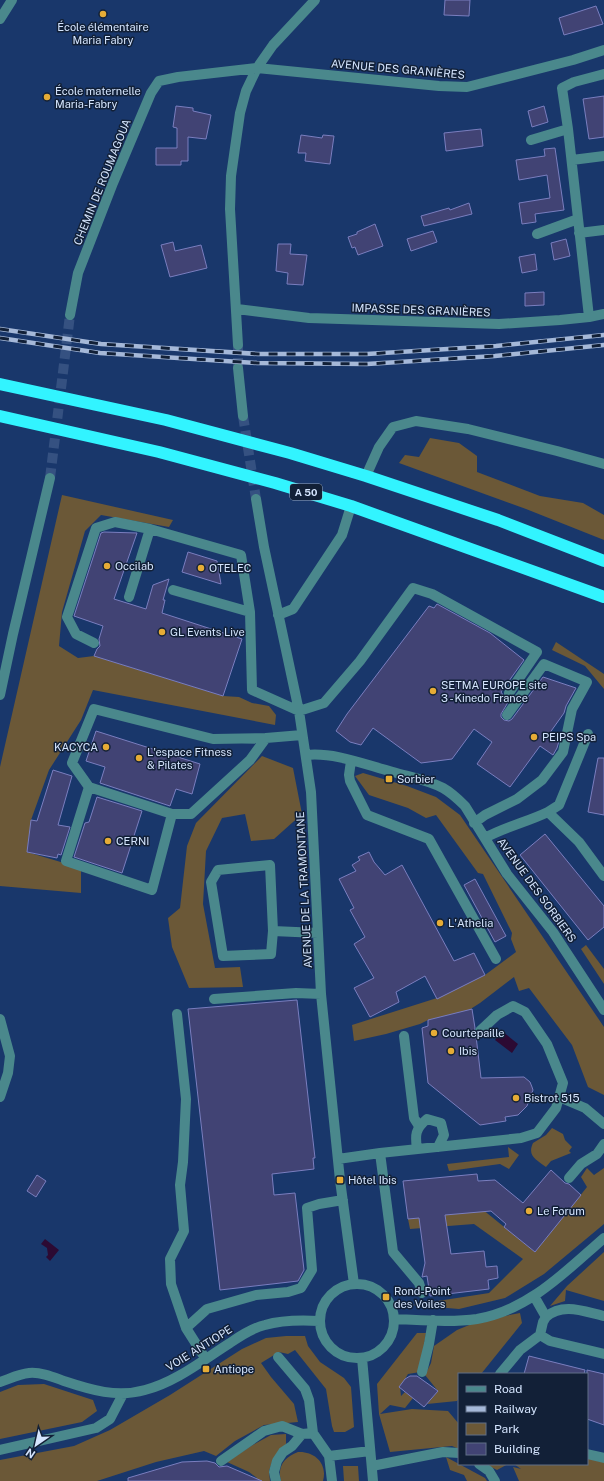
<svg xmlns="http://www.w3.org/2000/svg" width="604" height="1481" font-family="'Public Sans',sans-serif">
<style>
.green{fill:#6b5837}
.water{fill:#2c0a33}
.building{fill:#414374;stroke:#7a7ebf}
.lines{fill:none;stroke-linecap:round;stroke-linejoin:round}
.minor-tunnel{stroke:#355181;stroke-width:10;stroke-dasharray:10 5;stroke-linecap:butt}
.minor{stroke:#4a888c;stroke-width:10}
.highway{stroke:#32f4ff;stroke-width:12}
.rail-casing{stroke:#a5b8d8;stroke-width:4.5}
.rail{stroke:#122037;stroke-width:3;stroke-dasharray:9;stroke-linecap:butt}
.poi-dot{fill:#e6ac36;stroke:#122037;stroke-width:1.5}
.labels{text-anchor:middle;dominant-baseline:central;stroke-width:3;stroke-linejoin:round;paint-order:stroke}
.shield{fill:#122037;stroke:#9aaac2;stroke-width:1}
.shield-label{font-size:10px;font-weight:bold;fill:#d5e5fe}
.poi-label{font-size:11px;fill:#d5e5fe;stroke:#122037;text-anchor:start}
.street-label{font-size:11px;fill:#d5e5fe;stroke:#122037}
</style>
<rect width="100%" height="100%" fill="#19376b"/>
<path class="green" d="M430,438L459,443L477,456V472L540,496L583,503L604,515V540L526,509L399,463L405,455L419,457Z
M62,495L173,520L169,527L101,515L85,531L62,612L59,646L78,658L94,656L223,696L239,697L252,703L269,706L276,715L275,725L93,690L81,720L49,770L31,820L27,852L81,868V893L0,886V767Z
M556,642L604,674V689L585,666L552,650Z
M262,756L293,768L302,814L274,839L251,841L245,814L222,818L206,851L203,904L215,968L240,967L243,987L189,988L172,947L168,918L180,908L187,846L196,823Z
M363,773L407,786L436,797L460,815L604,1027V1095L588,1087L572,1045L529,988L519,991L514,977L480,1003L469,1010L428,1020L420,1024L386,1034L354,1041L352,1025L437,998L485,975L516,952L511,939L512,933L483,874L478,873L436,815L426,818L408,808L369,795L355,776Z
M586,945L604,969V984L581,949Z
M552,1128L563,1134L565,1140L572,1147L569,1151L571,1153L551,1161L546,1167C536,1159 527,1156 533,1143L546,1135Z
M508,1147L519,1155L509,1169L500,1164L449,1171L447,1164L509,1157Z
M587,1168L594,1175L604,1168V1224L544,1274L505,1298L459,1309L412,1305L489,1293L523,1259L474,1224L410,1229L408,1219L482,1209L535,1252L587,1187L581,1177Z
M604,1252V1301L566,1290L565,1301L550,1306L567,1286Z
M520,1313L522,1323L481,1374H459V1398L457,1401L427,1404L438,1391L425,1375L431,1363L434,1346L457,1330L479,1321Z
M417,1333H426L420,1372L408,1374L400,1387L401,1396L405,1392L413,1398L405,1408L390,1405L380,1414L412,1409L448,1411L459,1424V1449L452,1446L390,1452L379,1414L377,1384Z
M286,1336H305L308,1346L320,1362L344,1378L351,1387L354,1427L345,1432H334L332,1426L326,1389L295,1350L288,1354L279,1352L261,1363L271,1377L294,1404L298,1422L264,1425L235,1441L216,1456L204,1451L156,1462L97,1481H0V1460L74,1446L110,1430L170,1395L242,1349L266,1338Z
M44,1384L93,1400L97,1411L82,1422L0,1439V1392L18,1385Z
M286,1434V1444L273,1459L269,1471L270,1481H251L257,1478L249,1472L227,1462L251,1446L271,1435Z
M298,1452C314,1451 328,1463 323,1481H281C277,1467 284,1457 298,1452Z
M446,1457L485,1478L487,1481H467L464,1475L450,1470Z
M587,1457L604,1461V1481H519L513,1467L521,1469L514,1464H587Z
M485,1464H508L497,1470Z
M343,1466H358L359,1481H344Z"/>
<path class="water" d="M502,1031L518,1044L512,1053L495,1040Z
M45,1239L59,1250L50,1261L46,1257L48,1255L47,1248L41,1244Z"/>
<path class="building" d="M445,0H470L469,16L444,15Z
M596,6L603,24L564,35L559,18Z
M604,96V137L589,139L583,99Z
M176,106L193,108V111L211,115L206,139L188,137V161H181V165H156V148H177V128L173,127Z
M544,106L548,122L532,127L528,111Z
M481,129L483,146L446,151L444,133Z
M301,135L322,138L323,135L334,136L330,164L305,161L306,153H298Z
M555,148L564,210L535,214L536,222L522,224L519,203L550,198L547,175L519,180L516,160L545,156L544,149Z
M469,203L472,214L424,226L421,216L449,208L450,210Z
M375,224L383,246L358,255L355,247L352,248L348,237L357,234V232Z
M433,231L437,242L411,251L407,239Z
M566,239L570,256L554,260L551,243Z
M173,242L175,251L201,245L207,268L170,277L161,245Z
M278,244H291L290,254L307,255L303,285L287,284L288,273L276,271Z
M535,254L537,270L522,273L519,257Z
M544,292V305L525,306V293Z
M104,532L137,533L114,599L146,609L153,585L169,579L163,600H165L162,613L242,639L223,696L94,656L97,649L100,646L99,639L103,626L74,616L101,533Z
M188,552L217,561L221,584L182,572Z
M437,604L490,633L524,660L501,692L505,698L510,699L501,714V717L504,720L509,721L512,719L543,677L576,688L566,706L564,713L549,734L559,741L557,748L553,755L540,746L510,787L477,764L492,742L474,729L452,759L421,763L373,728L361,745L350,742L336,731L347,714L429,606L434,608Z
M96,731L200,764L192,794L176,789L170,806L100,783L105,767L86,761Z
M598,758H604V815L588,812Z
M53,770L72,776L58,825L70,827L61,855L58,854L57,858L27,852L31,820L37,821Z
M97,797L142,811L122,873L74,857L85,823L89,822Z
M545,834L604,906V927L588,940L520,855Z
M369,852L374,862L385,875L402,865L454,961L474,953L485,975L437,999L425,976L396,992L399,1002L370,1017L354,988L374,978L354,944L365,937L350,910L354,908L339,879L356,871L352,865L360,860L358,857Z
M475,879L506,936L495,942L464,885Z
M297,1000L315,1158H313L314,1169L272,1174L274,1195L295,1193L304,1270L298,1281L220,1290L188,1009Z
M472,1009L475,1028L474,1032L476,1036L481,1078L524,1077L530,1082L532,1087L533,1090L527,1106L518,1115L505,1117L506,1121L480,1125L428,1083L422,1028L428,1026V1020Z
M551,1170L565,1183L569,1184L581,1195L535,1252L504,1227L506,1224L491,1211L445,1215L451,1254L484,1251L486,1267L497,1266L498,1278L488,1280L489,1289L430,1296L427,1276L422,1277L425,1263L419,1218L408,1219L403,1181L477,1174L478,1181L495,1180L523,1203Z
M37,1175L46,1181L36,1197L27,1191Z
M529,1356L585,1370L584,1374H524Z
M587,1370L604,1374V1425L587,1419Z
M410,1376H417L438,1391L424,1407L399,1387L405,1379Z
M207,1461L215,1463L219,1467L227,1466L262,1481H128V1478L182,1462Z"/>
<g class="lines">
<path class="minor-tunnel" d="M238,368V345
M243,416L256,499
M50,478L70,315"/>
<path class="minor" d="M0,19L12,0
M531,140L568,129
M572,160L604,156
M579,233L604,230
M537,234L578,219
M237,309L309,318L499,324L560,320L589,317L604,314
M70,315L78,273L113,183L151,93L159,81L178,77L257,68L439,86L467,87L573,60L604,50
M589,317L568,129L562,88L574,82L604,74
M238,345L230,209L231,176L240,113L246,91L257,68L273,45L315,0
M238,368L243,416
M366,476L379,447L393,427L416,421L468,429L557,451L604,464
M256,499L264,547L299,711L311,792L321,994L340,1180L354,1284
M173,590L250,612L252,690L299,711L324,703L360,661L413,588L432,594L537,652L509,693
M129,597L150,529L241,555L250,612
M278,615L293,609L342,535L351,506
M94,643L76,634L67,617L96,528L115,522L150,529
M0,695L13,634L50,478
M306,755C335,752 366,765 393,772C410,777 428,780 443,788C452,793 458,799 465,806L507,874L553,932L604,1010
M351,761L349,775L350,781L367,815L429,839L496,959
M89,787L66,861L152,890L172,814L89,787L72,763L94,709L213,739L266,738L302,735
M548,812L559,805L588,734
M172,814H191L250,760L266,738
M474,823L485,815L517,799L542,780L563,752L572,709L587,682L544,664L507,715
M485,838C505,827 527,822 548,812L579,842L604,876
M273,931L271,954L223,956L211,882L218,870L270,865L273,931L318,933
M214,999L296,993L321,994
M177,1014L186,1099L183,1162L180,1185L184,1231L170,1259L171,1284L186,1328
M0,1019L10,1056L8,1073L0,1097
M404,1036L414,1118L419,1126
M559,1097L585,1108L604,1124
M417,1149C415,1135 415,1129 427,1119L441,1123L444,1135L438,1147
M380,1153L393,1252L419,1283L422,1293
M338,1159L380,1153L521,1138L537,1133L556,1108L563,1083L547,1044L525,1012L513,1006L497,1015L480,1031
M569,1178L581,1164L597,1154L604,1144
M320 1321a37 37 0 1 1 74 0a37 37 0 1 1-74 0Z
M546,1317C563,1302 585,1312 604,1316
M394,1319C421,1320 450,1323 477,1319C529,1310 566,1271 604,1238
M540,1335L550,1341L604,1354
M278,1357L305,1389L309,1400L313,1433L329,1456L332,1481
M205,1358L186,1328L207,1309L256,1295L288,1292L301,1288L312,1270L307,1208L319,1204L343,1200
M362,1358L373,1481
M422,1372L429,1344L433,1320
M500,1374L520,1350L540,1335L543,1322L546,1317L534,1296
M0,1382C9,1379 19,1374 29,1373C42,1372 53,1377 64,1381C91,1390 117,1398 145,1390C176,1382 203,1360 230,1343C240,1336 252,1328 265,1325C282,1320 301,1320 319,1321
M0,1450L96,1428L110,1419L123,1394
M587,1454L604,1458
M329,1456L370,1451
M221,1461L264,1431L282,1426L302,1434L313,1433
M479,1464L489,1471L495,1481
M372,1466L443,1452L459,1453
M276,1481L274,1472L277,1461L283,1452L292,1446L302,1434"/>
<path class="highway" d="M0,384L166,420L290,453L366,476L498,520L604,561
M0,416L159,452L275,483L351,506L604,597"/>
<defs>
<path id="rail" d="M0,329L101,344L258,354H367L496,346L604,335
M0,338L100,353L257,363L367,364L495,356L604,345"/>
</defs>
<use href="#rail" class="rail-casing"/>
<use href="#rail" class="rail"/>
</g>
<g class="poi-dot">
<circle cx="103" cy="14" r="4"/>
<circle cx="47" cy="97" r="4"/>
<circle cx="107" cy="566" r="4"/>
<circle cx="201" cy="568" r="4"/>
<circle cx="162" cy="632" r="4"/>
<circle cx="433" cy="691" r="4"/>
<circle cx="534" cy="737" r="4"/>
<circle cx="106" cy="747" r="4"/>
<circle cx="139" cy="758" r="4"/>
<rect x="385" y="775" width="8" height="8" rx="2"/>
<circle cx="108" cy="841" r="4"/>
<circle cx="440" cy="923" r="4"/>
<circle cx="434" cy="1033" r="4"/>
<circle cx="451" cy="1051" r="4"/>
<circle cx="516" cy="1098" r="4"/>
<rect x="336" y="1176" width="8" height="8" rx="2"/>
<circle cx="529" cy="1211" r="4"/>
<rect x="382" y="1293" width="8" height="8" rx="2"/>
<rect x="202" y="1365" width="8" height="8" rx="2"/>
</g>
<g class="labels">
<rect class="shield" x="290" y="484" width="32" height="16" rx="3"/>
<g class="shield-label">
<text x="306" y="492">A 50</text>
</g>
<g class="poi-label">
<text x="103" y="27" text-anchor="middle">École élémentaire<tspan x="103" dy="13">Maria Fabry</tspan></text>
<text x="55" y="91">École maternelle<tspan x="55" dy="13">Maria-Fabry</tspan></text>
<text x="115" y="566">Occilab</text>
<text x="209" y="568">OTELEC</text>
<text x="170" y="632">GL Events Live</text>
<text x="441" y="685">SETMA EUROPE site<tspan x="441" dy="13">3 - Kinedo France</tspan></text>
<text x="542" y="737">PEIPS Spa</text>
<text x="98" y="747" text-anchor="end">KACYCA</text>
<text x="147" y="752">L'espace Fitness<tspan x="147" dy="13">&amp; Pilates</tspan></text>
<text x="397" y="779">Sorbier</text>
<text x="116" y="841">CERNI</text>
<text x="448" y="923">L'Athelia</text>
<text x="442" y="1033">Courtepaille</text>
<text x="459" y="1051">Ibis</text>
<text x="524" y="1098">Bistrot 515</text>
<text x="348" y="1180">Hôtel Ibis</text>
<text x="537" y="1211">Le Forum</text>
<text x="394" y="1291">Rond-Point<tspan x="394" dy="13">des Voiles</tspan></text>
<text x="214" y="1369">Antiope</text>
</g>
<g class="street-label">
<text transform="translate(398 69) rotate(5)">AVENUE DES GRANIÈRES</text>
<text transform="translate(102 182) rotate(-68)">CHEMIN DE ROUMAGOUA</text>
<text transform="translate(421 310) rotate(2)">IMPASSE DES GRANIÈRES</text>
<text transform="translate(304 890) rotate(-93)">AVENUE DE LA TRAMONTANE</text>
<text transform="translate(537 890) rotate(54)">AVENUE DES SORBIERS</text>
<text transform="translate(199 1348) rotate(-32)">VOIE ANTIOPE</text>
</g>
</g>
<rect x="458" y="1373" width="130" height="92" fill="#122037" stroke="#606f87"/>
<rect x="466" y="1386" width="20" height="6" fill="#4a888c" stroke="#606f87"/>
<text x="494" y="1393" font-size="12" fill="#d5e5fe">Road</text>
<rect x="466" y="1406" width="20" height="6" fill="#a5b8d8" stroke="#606f87"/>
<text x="494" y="1413" font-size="12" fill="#d5e5fe">Railway</text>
<rect x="466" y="1423" width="20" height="12" fill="#6b5837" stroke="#606f87"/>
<text x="494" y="1433" font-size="12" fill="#d5e5fe">Park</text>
<rect x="466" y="1443" width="20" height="12" fill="#414374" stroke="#606f87"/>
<text x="494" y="1453" font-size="12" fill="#d5e5fe">Building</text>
<g transform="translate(36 1445) rotate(214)" stroke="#122037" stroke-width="3" paint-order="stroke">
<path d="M0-3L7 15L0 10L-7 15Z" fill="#d5e5fe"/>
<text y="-6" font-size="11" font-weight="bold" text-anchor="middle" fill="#d5e5fe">N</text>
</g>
</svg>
